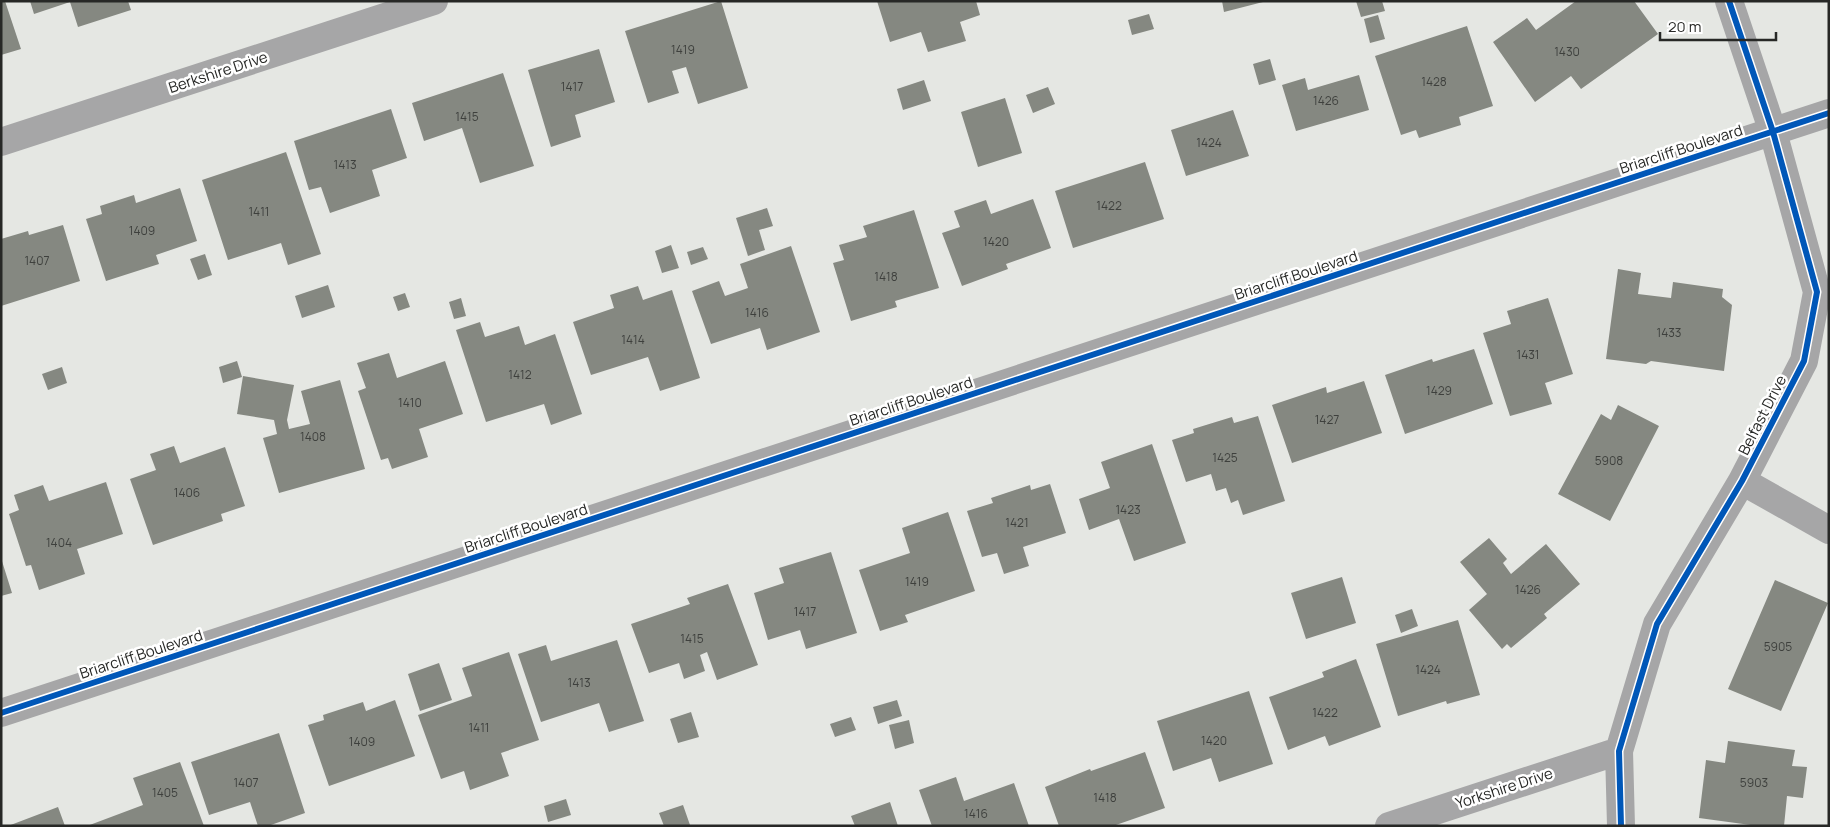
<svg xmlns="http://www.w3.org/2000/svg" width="1830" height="827" font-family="Manrope,sans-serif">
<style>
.building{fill:#858881}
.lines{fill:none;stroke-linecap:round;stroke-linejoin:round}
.minor{stroke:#a6a6a7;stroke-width:28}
.tertiary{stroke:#a6a6a7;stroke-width:28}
.cycleway-casing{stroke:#fff;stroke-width:9}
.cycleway{stroke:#0057b8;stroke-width:6}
.labels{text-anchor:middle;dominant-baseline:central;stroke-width:5;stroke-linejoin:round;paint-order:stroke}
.number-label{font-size:12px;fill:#3e403d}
.street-label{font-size:15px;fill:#272826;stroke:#fff}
</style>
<rect width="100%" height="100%" fill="#e5e7e3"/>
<path class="building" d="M1,1H5L21,49L1,55Z
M30,1H128L131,10L78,27L70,2L34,14Z
M721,1L748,88L698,104L686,67L672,71L679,93L648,103L625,31Z
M877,1H976L980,15L960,22L966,41L928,52L921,32L890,42Z
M1222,1H1263V2L1224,12Z
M1356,1H1382L1385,11L1361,17Z
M1576,1H1634L1658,34L1581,89L1571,76L1535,102L1493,42L1527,18L1536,30Z
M1149,14L1154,29L1132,35L1128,20Z
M1378,15L1385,39L1370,43L1364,19Z
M1467,26L1493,106L1459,117L1461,125L1419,138L1416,130L1401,135L1375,56Z
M599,49L615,102L575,115L581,137L551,147L528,70Z
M1270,59L1276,80L1259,85L1253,64Z
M503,73L534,166L480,183L462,128L424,141L412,103Z
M1359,75L1369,110L1296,131L1282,85L1305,78L1308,90Z
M924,80L931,101L903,110L897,89Z
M1048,87L1055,104L1033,113L1026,95Z
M1005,98L1022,153L978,167L961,112Z
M391,109L407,158L372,170L380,196L330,213L321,187L309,190L294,141Z
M1233,110L1249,156L1186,176L1171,130Z
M286,152L321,254L288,265L281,243L228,260L202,180Z
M1145,162L1164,219L1073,248L1055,191Z
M180,188L197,241L156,255L159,264L106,281L86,219L102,214L100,206L134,195L136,203Z
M1033,199L1051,248L1006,264L1008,269L962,286L942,233L960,227L954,211L986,200L991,214Z
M767,208L773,226L759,230L765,250L748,256L736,218Z
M914,210L939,288L895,301L897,307L851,321L833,263L844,260L839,245L867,237L863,226Z
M63,225L80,281L1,306V239L28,231L29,235Z
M671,245L679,268L662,273L655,251Z
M791,246L820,332L767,350L760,328L711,344L692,291L719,281L725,296L748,288L740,264Z
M703,247L708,259L691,265L687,252Z
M205,254L212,275L198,280L190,259Z
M1618,269L1641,273L1638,294L1671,298L1673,282L1723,289L1722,297L1732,305L1724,371L1651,361L1646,364L1606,359Z
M328,285L335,307L302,318L295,296Z
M638,286L643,300L672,290L700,378L660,391L648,357L591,375L573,322L614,308L610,295Z
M405,293L410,307L398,311L393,297Z
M461,298L466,316L454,319L449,302Z
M1548,298L1573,374L1545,383L1552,404L1510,416L1483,333L1511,324L1507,311Z
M480,322L485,337L519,326L525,345L555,334L582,414L551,425L544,404L486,422L456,330Z
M1474,349L1493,404L1405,434L1385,375L1432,359L1433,362Z
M389,353L397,378L445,361L463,414L419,429L428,457L392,469L388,458L381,460L358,391L366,388L357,363Z
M237,361L242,377L223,383L219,367Z
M62,367L67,383L48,390L42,374Z
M243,376L294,385L287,420L289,429L310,424L301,391L340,380L365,469L279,493L263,438L277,434L274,420L237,414Z
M1364,381L1382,433L1292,463L1272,405L1326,387L1327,393Z
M1618,405L1659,426L1610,521L1558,494L1601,414L1611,420Z
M1258,416L1285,501L1243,515L1238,500L1231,503L1226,488L1216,491L1211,474L1186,482L1172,440L1194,433L1193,429L1232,417L1234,423Z
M1152,444L1186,543L1134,561L1119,519L1089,530L1079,499L1110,488L1101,462Z
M174,446L180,463L225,447L245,506L221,514L223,521L153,545L130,479L156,470L150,454Z
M106,482L123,534L77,549L85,574L39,590L31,565L26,566L9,514L19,510L14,495L43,485L49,501Z
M1050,484L1066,533L1023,547L1029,566L1004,574L997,553L982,557L967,511L993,503L991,498L1030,485L1031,490Z
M948,512L975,591L905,615L908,622L880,631L859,570L910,553L902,528Z
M1489,538L1507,559L1503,563L1511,574L1546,544L1580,584L1544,614L1547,618L1511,648L1507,644L1502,649L1469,610L1487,594L1460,562Z
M831,552L857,633L806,649L800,630L768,640L754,593L784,583L779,568Z
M1,558L12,593L1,596Z
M1342,577L1356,623L1306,639L1291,593Z
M1775,580L1828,603L1781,711L1728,689Z
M728,584L758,665L717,680L707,652L700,655L705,671L684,679L679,663L649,673L631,624L690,604L687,598Z
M1412,609L1418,626L1401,633L1395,615Z
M1458,620L1480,695L1447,704L1446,701L1398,716L1376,644Z
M617,640L644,721L609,732L599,703L541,722L518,654L546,645L551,661Z
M509,652L539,740L501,753L509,776L470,790L464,771L441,779L418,715L472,696L462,668Z
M1356,659L1381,727L1329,746L1325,736L1288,750L1269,697L1324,677L1322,672Z
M439,663L452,700L420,711L408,674Z
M1249,691L1273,764L1219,782L1211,758L1173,771L1157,721Z
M395,700L415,756L329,786L308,725L324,720L323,715L363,702L366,711Z
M897,700L902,716L878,724L873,707Z
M691,712L699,737L678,743L670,719Z
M851,717L856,730L835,737L830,724Z
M909,720L914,743L895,749L889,725Z
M279,733L305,813L268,826H258L250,802L209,815L191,762Z
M1728,741L1795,750L1792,766L1807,767L1803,798L1787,796L1784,826H1758L1699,818L1706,760L1725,763Z
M1145,752L1165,808L1113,826H1059L1045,787L1090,769L1091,771Z
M180,762L204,826H87L143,805L133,778Z
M956,777L964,801L1014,783L1029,826H932L919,790Z
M566,799L571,815L548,822L544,806Z
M890,802L898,826H855L851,816Z
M683,805L690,825L664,826L659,813Z
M58,807L65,826H8Z"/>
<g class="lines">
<path class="minor" d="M1,142L434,1
M1742,481L1829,530
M1389,826L1619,751
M1621,826L1619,751L1657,624L1742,481L1804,361L1817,292L1773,132L1729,1"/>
<path class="tertiary" d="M1,713L1829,113"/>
<defs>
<path id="cycleway" d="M1,713L1829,113
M1621,826L1619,751L1657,624L1742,481L1804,361L1817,292L1773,132L1729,1"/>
</defs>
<use href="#cycleway" class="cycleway-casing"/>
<use href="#cycleway" class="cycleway"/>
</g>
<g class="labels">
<g class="number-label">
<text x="683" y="49">1419</text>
<text x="1567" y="51">1430</text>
<text x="1434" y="81">1428</text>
<text x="572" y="86">1417</text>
<text x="1326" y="100">1426</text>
<text x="467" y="116">1415</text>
<text x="1209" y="142">1424</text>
<text x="345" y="164">1413</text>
<text x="1109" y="205">1422</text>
<text x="259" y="211">1411</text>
<text x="142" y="230">1409</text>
<text x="996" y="241">1420</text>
<text x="37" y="260">1407</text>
<text x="886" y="276">1418</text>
<text x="757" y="312">1416</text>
<text x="1669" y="332">1433</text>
<text x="633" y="339">1414</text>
<text x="1528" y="354">1431</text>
<text x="520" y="374">1412</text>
<text x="1439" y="390">1429</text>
<text x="410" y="402">1410</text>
<text x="1327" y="419">1427</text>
<text x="313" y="436">1408</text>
<text x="1225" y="457">1425</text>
<text x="1609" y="460">5908</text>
<text x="187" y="492">1406</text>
<text x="1128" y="509">1423</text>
<text x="1017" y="522">1421</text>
<text x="59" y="542">1404</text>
<text x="917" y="581">1419</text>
<text x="1528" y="589">1426</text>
<text x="805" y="611">1417</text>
<text x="692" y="638">1415</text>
<text x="1778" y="646">5905</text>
<text x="1428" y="669">1424</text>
<text x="579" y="682">1413</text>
<text x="1325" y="712">1422</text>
<text x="479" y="727">1411</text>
<text x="1214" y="740">1420</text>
<text x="362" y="741">1409</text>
<text x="246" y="782">1407</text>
<text x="1754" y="782">5903</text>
<text x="165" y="792">1405</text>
<text x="1105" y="797">1418</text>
<text x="976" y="813">1416</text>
</g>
<g class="street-label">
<text transform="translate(218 72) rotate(-18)">Berkshire Drive</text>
<text transform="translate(1681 149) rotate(-18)">Briarcliff Boulevard</text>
<text transform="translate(1296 275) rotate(-18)">Briarcliff Boulevard</text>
<text transform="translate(911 401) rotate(-18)">Briarcliff Boulevard</text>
<text transform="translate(1762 415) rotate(-63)">Belfast Drive</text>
<text transform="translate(526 528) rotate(-18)">Briarcliff Boulevard</text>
<text transform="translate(141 654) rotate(-18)">Briarcliff Boulevard</text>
<text transform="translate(1504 788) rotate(-18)">Yorkshire Drive</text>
</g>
</g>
<rect width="1830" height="827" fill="none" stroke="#272826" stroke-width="5"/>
<path d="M1660 32v8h116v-8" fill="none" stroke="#272826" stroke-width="2.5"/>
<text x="1668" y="32" font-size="15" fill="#272826" stroke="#ffffff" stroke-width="4" paint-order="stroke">20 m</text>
</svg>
